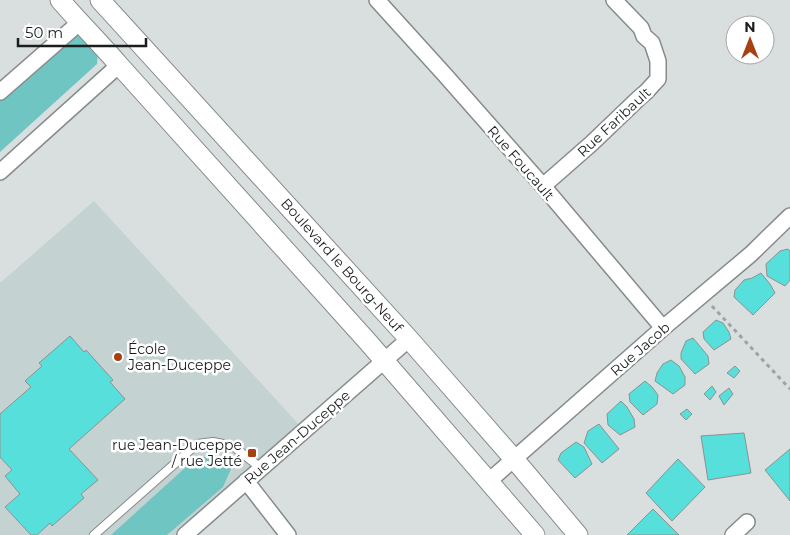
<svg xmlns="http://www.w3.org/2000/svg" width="790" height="535" font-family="Montserrat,sans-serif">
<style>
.built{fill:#c4d2d2}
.green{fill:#6fc5c2}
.building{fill:#56dfdb;stroke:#8c9291}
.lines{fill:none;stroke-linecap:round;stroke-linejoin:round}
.service-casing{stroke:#858b8b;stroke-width:10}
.minor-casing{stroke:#858b8b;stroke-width:18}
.tertiary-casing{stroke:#858b8b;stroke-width:21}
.path{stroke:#9fa3a3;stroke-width:3;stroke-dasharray:4 4;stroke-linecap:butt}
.service{stroke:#fff;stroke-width:8}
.minor{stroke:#fff;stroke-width:15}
.tertiary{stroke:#fff;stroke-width:19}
.poi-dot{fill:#a64211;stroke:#fff;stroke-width:2}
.labels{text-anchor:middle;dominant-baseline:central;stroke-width:5;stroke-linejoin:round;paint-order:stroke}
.street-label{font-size:14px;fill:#1c1e1e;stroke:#fff}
.poi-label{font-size:14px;fill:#1c1e1e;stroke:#fff;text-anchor:start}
</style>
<rect width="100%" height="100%" fill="#d9dfdf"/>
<path class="built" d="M94,201L304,430L185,535H0V283Z"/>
<path class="green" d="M74,34L88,37L98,51L97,64L0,152V101Z
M197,457H214L231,469L223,487L167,535H111Z"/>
<path class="building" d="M788,249L790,251V280L785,286L767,276L766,264L780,251Z
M761,273L770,284L775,293L753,315L734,297L735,290L744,280L752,278Z
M716,320L723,323L729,332L731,339L714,350L704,339L703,332Z
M70,336L84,352L86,350L113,380L110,382L125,399L69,449L98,480L81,494L84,498L52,526L50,523L37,535H31L5,507L20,494L5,476L12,470L0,457V414L31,387L25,381L42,366L39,363Z
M693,338L708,356L709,364L695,374L681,359V353L686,341Z
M671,360L679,366L685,377V385L673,394L655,381L657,373L663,364Z
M735,366L740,371L734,378L727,373Z
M645,381L652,387L658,395L657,404L643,415L630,402L629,394Z
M712,386L716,392L710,400L704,394Z
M729,388L733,394L724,405L719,396Z
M621,401L627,407L634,419L635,427L620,435L608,425L607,414Z
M687,409L692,414L686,420L680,414Z
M599,424L619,449L602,463L584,443L588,431Z
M744,433L751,473L708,480L701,436Z
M576,442L584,447L592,464L575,478L558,460L561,453Z
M790,449V501L765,470Z
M678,459L705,487L672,521L646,493Z
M653,509L679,535H627Z"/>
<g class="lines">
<defs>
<path id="service" d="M94,535L197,444L213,442L233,446L261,468"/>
<path id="minor" d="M377,0L445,75L543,186L663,328
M0,92L79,23
M0,172L119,65
M543,186L592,143L639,98L646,92L658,79V61L652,43L644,36L641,28L614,0
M246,481L288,535
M489,481L663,328L751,254L790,216
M185,535L409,339
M733,535L747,522"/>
<path id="tertiary" d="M60,0C79,22 100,43 119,65L368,342L535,535
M100,0L409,339L514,459L578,535"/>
</defs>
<use href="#service" class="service-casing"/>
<use href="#minor" class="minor-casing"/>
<use href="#tertiary" class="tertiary-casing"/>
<path class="path" d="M712,306L790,389"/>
<use href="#service" class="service"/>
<use href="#minor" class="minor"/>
<use href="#tertiary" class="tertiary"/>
</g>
<g class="poi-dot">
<circle cx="118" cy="357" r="5"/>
<rect x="247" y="448" width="10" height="10" rx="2.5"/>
</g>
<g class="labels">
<g class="street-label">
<text transform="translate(614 122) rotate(-43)">Rue Faribault</text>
<text transform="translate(521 163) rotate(49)">Rue Foucault</text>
<text transform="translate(342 265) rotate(48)">Boulevard le Bourg-Neuf</text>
<text transform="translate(640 349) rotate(-41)">Rue Jacob</text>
<text transform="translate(297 437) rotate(-41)">Rue Jean-Duceppe</text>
</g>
<g class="poi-label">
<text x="128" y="349">École<tspan x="128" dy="16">Jean-Duceppe</tspan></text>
<text x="242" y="445" text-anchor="end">rue Jean-Duceppe<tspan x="242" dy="16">/ rue Jetté</tspan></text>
</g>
</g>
<g transform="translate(750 40)"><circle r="24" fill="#ffffff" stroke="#a4a5a5"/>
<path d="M0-4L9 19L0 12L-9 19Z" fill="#a64211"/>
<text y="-8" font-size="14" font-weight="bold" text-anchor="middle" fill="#1c1e1e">N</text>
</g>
<path d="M18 38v8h128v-8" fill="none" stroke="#1c1e1e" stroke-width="2.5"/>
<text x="25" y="38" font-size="15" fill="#1c1e1e" stroke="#ffffff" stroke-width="4" paint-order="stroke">50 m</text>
</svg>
